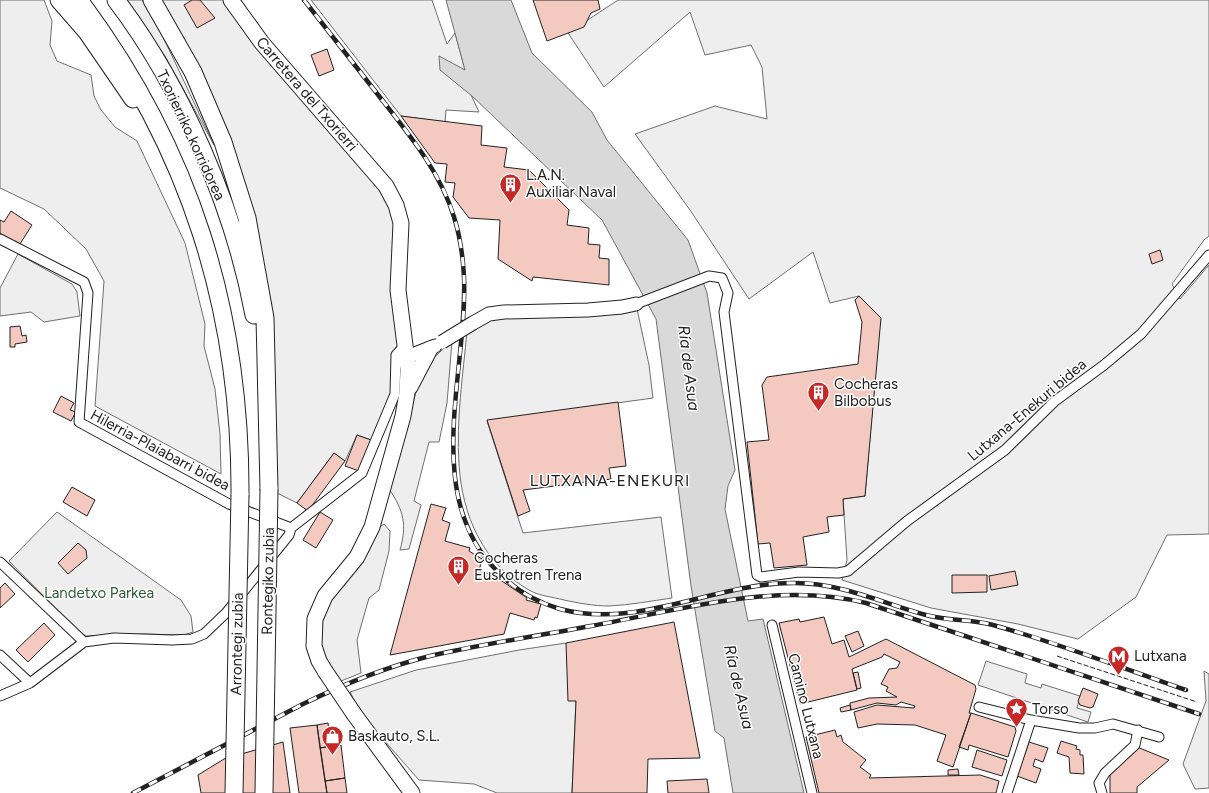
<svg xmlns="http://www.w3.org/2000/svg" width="1209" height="793" font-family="Figtree,sans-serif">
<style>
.green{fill:#eee;stroke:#6f6f6f}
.water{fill:#d9d9d9;stroke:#6f6f6f}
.building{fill:#f3c9c0;stroke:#222}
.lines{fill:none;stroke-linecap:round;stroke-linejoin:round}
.street-casing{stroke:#222;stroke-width:11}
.secondary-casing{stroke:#222;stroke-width:15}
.primary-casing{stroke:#222;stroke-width:17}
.highway-casing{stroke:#222;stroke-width:19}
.street{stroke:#fff;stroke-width:9}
.secondary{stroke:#fff;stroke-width:13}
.primary{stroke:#fff;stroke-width:15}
.highway{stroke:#fff;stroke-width:17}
.rail-casing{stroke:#222;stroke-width:4.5}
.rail{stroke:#fff;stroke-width:3;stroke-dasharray:9;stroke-linecap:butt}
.secondary-bridge-casing{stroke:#222;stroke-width:15;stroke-linecap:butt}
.primary-bridge-casing{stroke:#222;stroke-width:17;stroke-linecap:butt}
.highway-bridge-casing{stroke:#222;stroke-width:19;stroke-linecap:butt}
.secondary-bridge{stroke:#fff;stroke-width:13}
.primary-bridge{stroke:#fff;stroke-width:15}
.highway-bridge{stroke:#fff;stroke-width:17}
.fence{stroke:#222;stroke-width:1;stroke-dasharray:5 2;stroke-linecap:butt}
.labels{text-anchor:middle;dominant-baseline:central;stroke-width:3;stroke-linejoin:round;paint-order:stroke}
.street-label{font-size:15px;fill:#222;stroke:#fff}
.poi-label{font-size:15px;fill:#222;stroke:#fff;text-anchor:start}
.park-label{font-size:15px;fill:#2f5e38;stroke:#fff}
.water-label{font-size:16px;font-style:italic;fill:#222;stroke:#fff}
.neighbourhood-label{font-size:16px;letter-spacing:1px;fill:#222;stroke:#fff}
</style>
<rect width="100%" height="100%" fill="#fff"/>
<path class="green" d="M0,0H44L52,21L50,45L57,61L91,75L94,96L101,110L115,127L137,141L185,243L205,324L204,346L215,389L220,434L221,474L95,406L104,281L86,249L44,209L0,188Z
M125,0H142L157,24L214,145L165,56Z
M152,0H231L396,205L405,345L396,355L395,394L371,440L357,435L345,461L334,453L297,503L269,489L265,318L223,142Z
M311,0H432L447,44L455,33L465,70L458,67L479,112L446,110L445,122L401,116Z
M618,0H1209V236L1204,240L1172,284L1180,299L1209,265V534L1167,535L1136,597L1078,639L1018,624L931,608L842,580L847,560L843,499L865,496L880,318L859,296L830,303L813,252L749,299L690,210L635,134L715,106L767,119L762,67L751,45L705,55L690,12L604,87L568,33Z
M18,254L72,284L77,292L80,316L44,322L31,312L0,316V288Z
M636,304L649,365L653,398L487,421L523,533L661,517L672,598C651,601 630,605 609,606C594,606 578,603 564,600C553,597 539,596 529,590C483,564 462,515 459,464C456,420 463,375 467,331L489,314Z
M452,341L447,403L439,442H429L414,501L421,505L409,549L400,550C407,525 404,511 389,489L418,385L429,362Z
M57,512L181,600L191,616L193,632L184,635L145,634L86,636L80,633L9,561Z
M384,524L390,531L389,551L379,590L369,598L357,640L361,673L341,681L324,661L319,650L321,612L378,528Z
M566,643L576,701L572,793H497L474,784L419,780L361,714L350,692L416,670L519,650Z
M986,661L1027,674L1025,683L1041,688L1042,684L1080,696L1077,708L1091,712L1088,722L978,685Z
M1204,671L1209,674V788L1195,789L1183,764L1206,701Z"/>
<path class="water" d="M446,0H511L532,53L592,112L607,140L688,240L707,293L735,470L728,486L725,509L748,621L763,619L804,793H733L724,738L715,731L691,586L656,319L602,220L472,96L440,70L439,56L465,70Z"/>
<path class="building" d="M192,0H200L215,18L197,28L184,5Z
M533,0H598L600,9L591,13L584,27L547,41Z
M327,49L334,70L319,76L311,55Z
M401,116L482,126L481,145L507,148L504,167L529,170L569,210L567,225L589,228L588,244L600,245L599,258L609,259V285L533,277L532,281L498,259L500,220L469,218L453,197L455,183L445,182L447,164L435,163Z
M11,211L32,225L20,244L15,241L14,243L0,233V220L4,222Z
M1160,250L1163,260L1152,264L1149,254Z
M859,296L881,318L865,496L843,499L844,515L827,517L829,532L803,537L807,565L774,568L770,543L758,544L747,442L769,440L762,385L767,377L858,364L862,322L855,300Z
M20,326L22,336L26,335L27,342L15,344V347H10V327Z
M61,396L74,403L70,410L76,412L71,421L53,412Z
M618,402L626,466L609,468L611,479L523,490L530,511L518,516L487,420Z
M357,435L371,440L359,471L345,466Z
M334,453L345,461L308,511L297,503Z
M72,487L95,500L87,516L63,502Z
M431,504L446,508L442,520L450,523L445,541L470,548L469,551L482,559L479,571L493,575L527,598L526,600L541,604L537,618L535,617L534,620L510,613L504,634L390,655Z
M320,512L333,520L316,548L303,540Z
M78,543L86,550L87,558L68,574L58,563Z
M1015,571L1018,585L991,590L989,576Z
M952,575H987V592L952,593Z
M5,583L15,594L0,608V588Z
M824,617L832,644L844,640L849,657L886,639L975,685L976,689L969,713H971L953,767L937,761L946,735L915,725L877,724L858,728L854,712L877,705L914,708L915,706L901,702L896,705L877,703L851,710L850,703L869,698L897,697L886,691L888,687L881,684L889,669L897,668L900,662L884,654L882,657L852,669L857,690L800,704L779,623L799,619L800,622Z
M674,622L700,758L648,759L647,793H572L576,701H568L566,643Z
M44,623L55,635L28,662L16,650Z
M858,631L864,646L852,652L845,636Z
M858,672L861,688L857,689L853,673Z
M1083,688L1098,694L1093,707L1090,708L1080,705L1078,701Z
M850,705L851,710L841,712L840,708Z
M971,713L1015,727L1016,731L1008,757L969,745L968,750L959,747Z
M328,723L331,746L320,748L317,725Z
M317,725L327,793H299L290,728Z
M835,730L837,737L841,735L843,742L866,760L860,767L871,775L869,778L980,775L999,781L996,793H819L806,737Z
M1061,741L1077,746L1076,749L1080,750V755H1083L1084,774L1070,773L1069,757L1057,753Z
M283,742L290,793H201L198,775L224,759Z
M1029,742L1048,748L1043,762L1035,759L1033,766L1041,769L1036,783L1017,776Z
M341,745L345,778L325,781L320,748Z
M1137,747L1169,760L1137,787V793H1110V771Z
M977,750L1007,760L1002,776L972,767Z
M958,769L959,775H948V770Z
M345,778L347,793H327L325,781Z
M707,779L709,793H668L667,781Z"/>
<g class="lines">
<defs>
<path id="street" d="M0,239L84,282L88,293L79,422L229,504L291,528
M636,304L709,276L722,278L728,293L724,312L757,575L761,577L799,572L838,573L848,571L907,521L1005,450L1055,401L1104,365L1141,334L1209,255
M0,562L84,642L30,683L0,696
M772,625L812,793
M84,642L114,638L172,640L192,639L204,634L226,613L289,535L291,528L362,473L395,394L396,355L405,345
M0,655L30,683
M979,707L1031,720L1079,728H1095L1113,724L1159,737
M1007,793L1031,720
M1102,793L1099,783L1105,773L1135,745L1138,730"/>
<path id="secondary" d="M473,323L489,314L504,312L588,310L622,307L636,304
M407,357L435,346"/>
<path id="primary" d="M231,0L262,43L386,186L396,205L401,223L398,290L408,369L407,393L403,416L372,527L357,557L325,596L315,619L314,646L319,661L325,671
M410,387L430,349
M354,714L412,793"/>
<path id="highway" d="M59,0L87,32L133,99
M79,0C190,148 241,311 240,495
M116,0C182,87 234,207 254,315
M152,0L193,72L223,142L247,218L265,318L269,489"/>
</defs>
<use href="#street" class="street-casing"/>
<use href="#secondary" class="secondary-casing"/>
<use href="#primary" class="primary-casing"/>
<use href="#highway" class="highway-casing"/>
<use href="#street" class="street"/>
<use href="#secondary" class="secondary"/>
<use href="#primary" class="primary"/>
<use href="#highway" class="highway"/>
<defs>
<path id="rail" d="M304,0C329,32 354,64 379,96C408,133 440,171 454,217C460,236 463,257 464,277C468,371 421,495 497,571C514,589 536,602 560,609C639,630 716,582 795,583C841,583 882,603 926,615C948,621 971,619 993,625C1058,643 1122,668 1186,690
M133,793L303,704C344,684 386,667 430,656C483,644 537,636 591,626C681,610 775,581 866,603L1199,714"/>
</defs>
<use href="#rail" class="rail-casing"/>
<use href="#rail" class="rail"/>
<defs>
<path id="secondary-bridge" d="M442,342L473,323"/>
<path id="primary-bridge" d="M325,671L354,714"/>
<path id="highway-bridge" d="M234,793L240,495
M264,793L269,489"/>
</defs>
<use href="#secondary-bridge" class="secondary-bridge-casing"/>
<use href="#primary-bridge" class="primary-bridge-casing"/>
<use href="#highway-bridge" class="highway-bridge-casing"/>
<use href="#secondary-bridge" class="secondary-bridge"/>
<use href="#primary-bridge" class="primary-bridge"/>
<use href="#highway-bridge" class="highway-bridge"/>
<path class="fence" d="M1057,656L1197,702"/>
</g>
<defs>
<symbol id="building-pin" viewBox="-11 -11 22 30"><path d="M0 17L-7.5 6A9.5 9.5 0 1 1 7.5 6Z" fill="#c62828" stroke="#fff"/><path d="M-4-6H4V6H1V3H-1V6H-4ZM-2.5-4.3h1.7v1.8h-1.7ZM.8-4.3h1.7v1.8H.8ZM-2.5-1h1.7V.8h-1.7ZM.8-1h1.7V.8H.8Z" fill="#fff"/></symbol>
<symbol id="metro-pin" viewBox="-11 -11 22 30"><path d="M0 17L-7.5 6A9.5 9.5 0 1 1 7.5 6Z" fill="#c62828" stroke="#fff"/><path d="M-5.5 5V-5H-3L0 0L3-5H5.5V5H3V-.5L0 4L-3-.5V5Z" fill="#fff"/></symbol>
<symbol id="sight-pin" viewBox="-11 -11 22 30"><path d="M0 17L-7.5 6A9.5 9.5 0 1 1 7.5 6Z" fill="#c62828" stroke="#fff"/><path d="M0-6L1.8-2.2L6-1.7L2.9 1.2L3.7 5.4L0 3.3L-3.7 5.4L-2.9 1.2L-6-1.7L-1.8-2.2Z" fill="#fff"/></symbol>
<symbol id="shop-pin" viewBox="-11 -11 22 30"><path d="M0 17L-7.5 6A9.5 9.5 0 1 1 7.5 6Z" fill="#c62828" stroke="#fff"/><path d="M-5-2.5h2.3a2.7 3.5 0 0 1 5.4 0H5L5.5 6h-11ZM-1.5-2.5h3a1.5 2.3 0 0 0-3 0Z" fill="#fff"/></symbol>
</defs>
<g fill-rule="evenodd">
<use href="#building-pin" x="498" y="172" width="25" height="34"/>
<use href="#building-pin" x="806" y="380" width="25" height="34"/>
<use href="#building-pin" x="446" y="554" width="25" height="34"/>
<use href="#metro-pin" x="1106" y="644" width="25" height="34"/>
<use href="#sight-pin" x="1004" y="696" width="25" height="34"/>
<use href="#shop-pin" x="320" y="724" width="25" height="34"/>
</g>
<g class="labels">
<g class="street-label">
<text transform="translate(307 94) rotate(49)">Carretera del Txorierri</text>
<text transform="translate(191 135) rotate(65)">Txorierriko korridorea</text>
<text transform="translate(1027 410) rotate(-40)">Lutxana-Enekuri bidea</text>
<text transform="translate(160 450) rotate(28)">Hilerria-Plaiabarri bidea</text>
<text transform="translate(268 581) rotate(-89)">Rontegiko zubia</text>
<text transform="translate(237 644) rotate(-89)">Arrontegi zubia</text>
<text transform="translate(806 706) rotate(76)">Camino Lutxana</text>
</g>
<g class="poi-label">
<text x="526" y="175">L.A.N.<tspan x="526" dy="17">Auxiliar Naval</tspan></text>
<text x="834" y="384">Cocheras<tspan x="834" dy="17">Bilbobus</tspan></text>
<text x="474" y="558">Cocheras<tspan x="474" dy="17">Euskotren Trena</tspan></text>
<text x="1134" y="656">Lutxana</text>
<text x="1032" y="709">Torso</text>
<text x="348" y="736">Baskauto, S.L.</text>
</g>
<g class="park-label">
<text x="99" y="593">Landetxo Parkea</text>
</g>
<g class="water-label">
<text transform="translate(689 368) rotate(83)">Ría de Asua</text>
<text transform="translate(739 687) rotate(77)">Ría de Asua</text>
</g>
<g class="neighbourhood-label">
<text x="610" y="480">LUTXANA-ENEKURI</text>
</g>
</g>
</svg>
